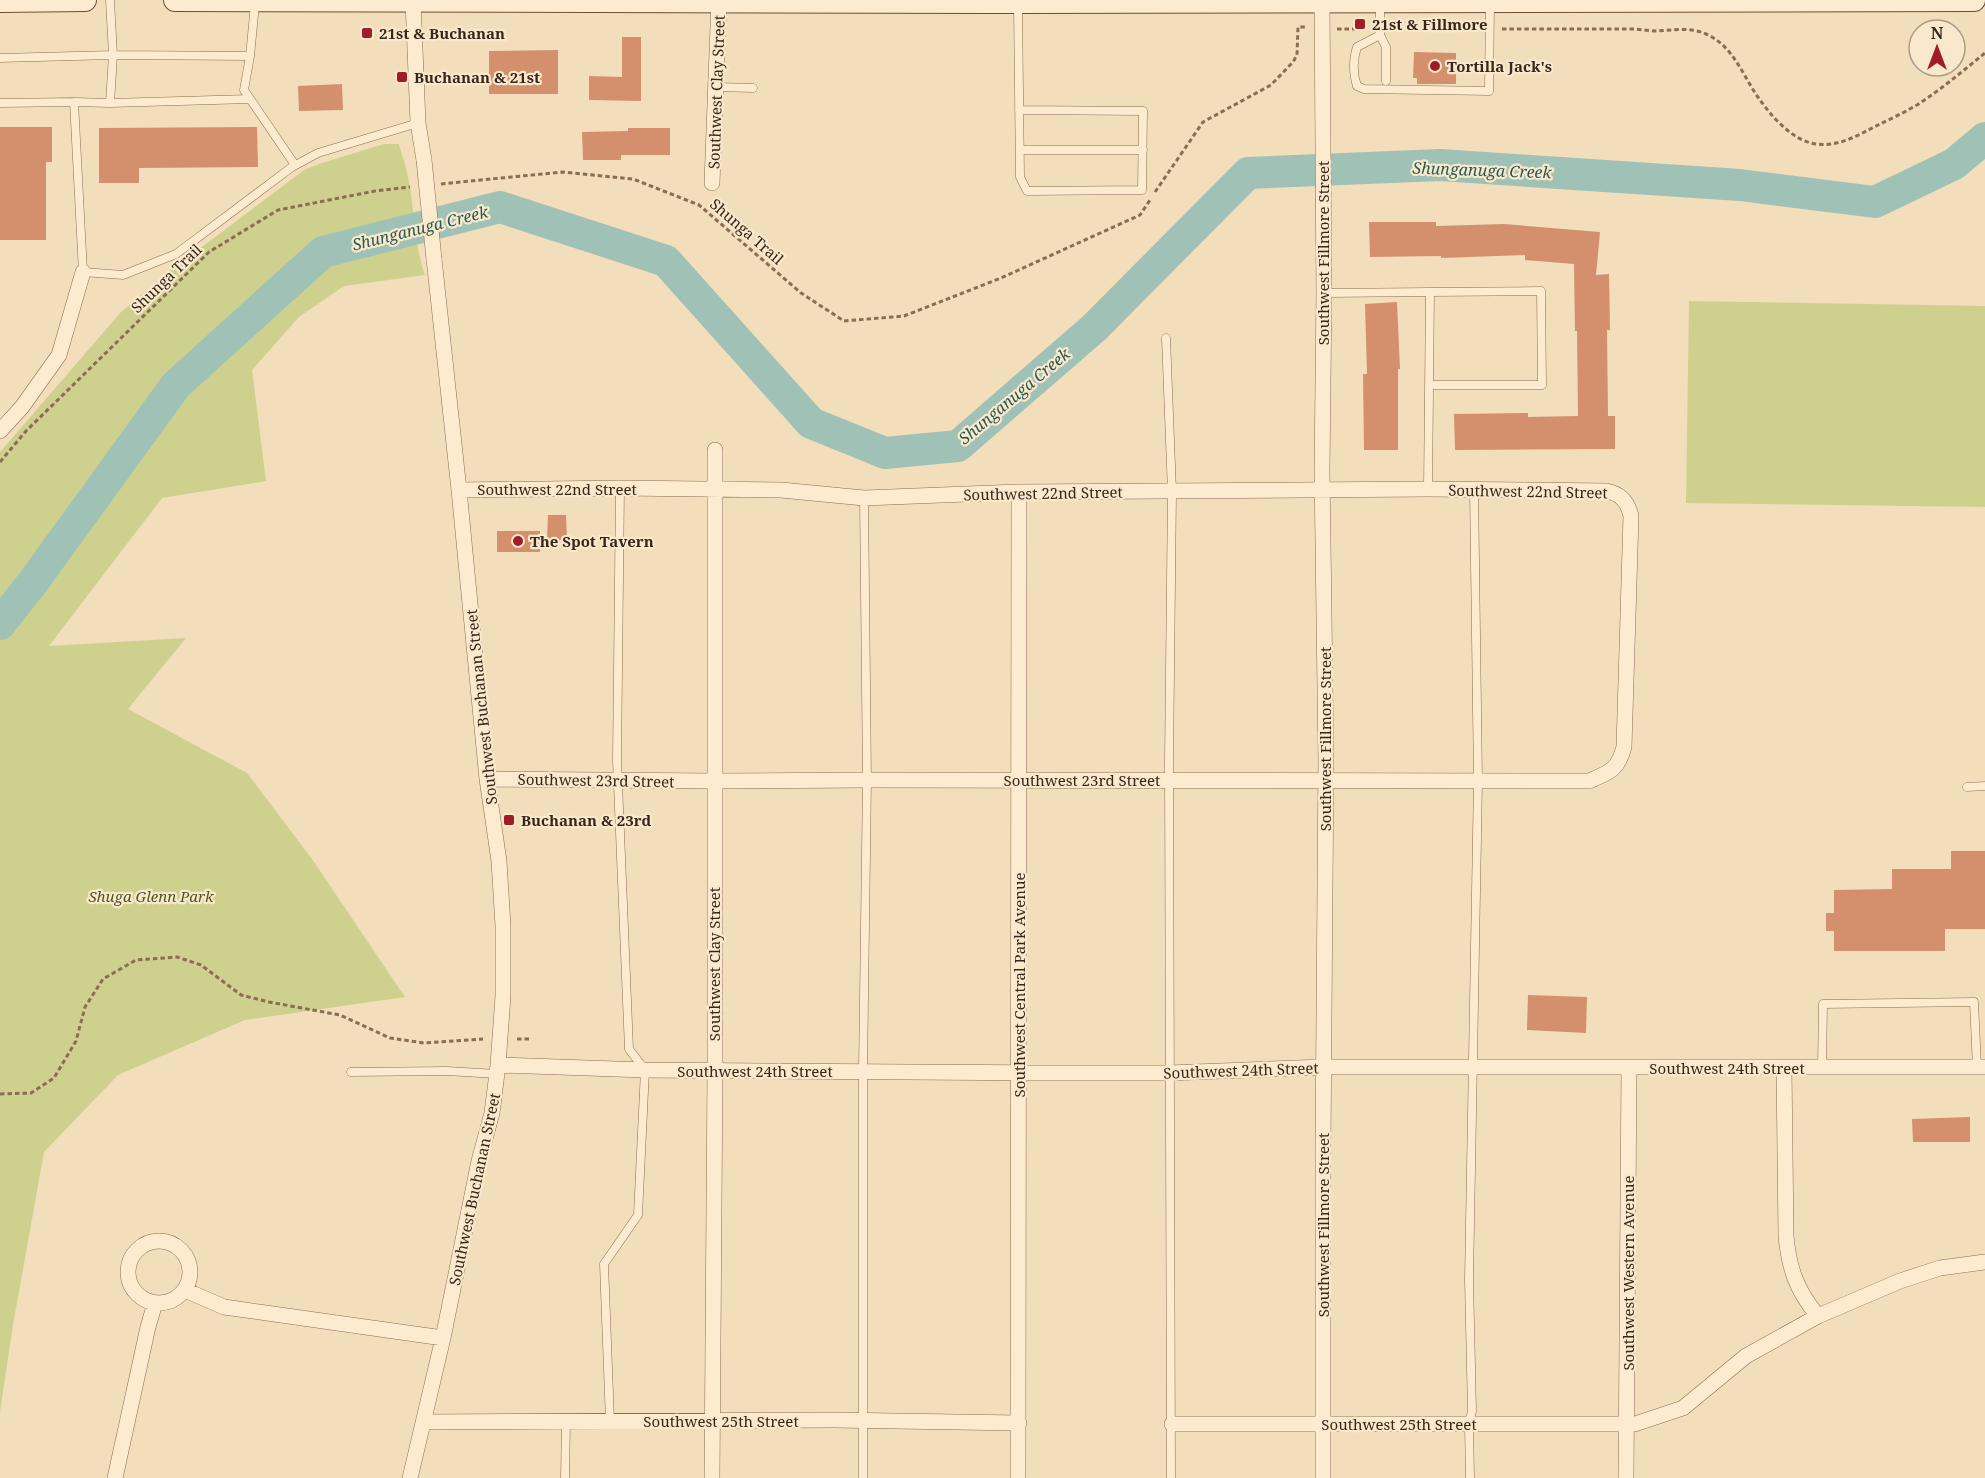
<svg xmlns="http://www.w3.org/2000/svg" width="1985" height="1478" font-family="'Noto Serif',serif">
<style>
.green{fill:#ced18e}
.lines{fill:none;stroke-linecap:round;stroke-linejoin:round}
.river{stroke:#a0c2b6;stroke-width:32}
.building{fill:#d4906d}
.lane-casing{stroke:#8b6d53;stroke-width:9}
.street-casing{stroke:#8b6d53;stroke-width:16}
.secondary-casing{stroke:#6c4e37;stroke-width:24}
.path{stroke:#8b6d53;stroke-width:3;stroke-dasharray:4.5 3;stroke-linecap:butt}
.lane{stroke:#fcebcf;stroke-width:8}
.street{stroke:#fcebcf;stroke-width:15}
.secondary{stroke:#fcebcf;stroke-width:22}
.street-bridge-casing{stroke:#8b6d53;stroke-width:16;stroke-linecap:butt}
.street-bridge{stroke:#fcebcf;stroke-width:15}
.poi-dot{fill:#a01d28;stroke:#f9e8cb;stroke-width:2}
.labels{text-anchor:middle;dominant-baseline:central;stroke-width:4.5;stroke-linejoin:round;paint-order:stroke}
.poi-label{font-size:15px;font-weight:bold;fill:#38261a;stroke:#f9e8cb;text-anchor:start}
.street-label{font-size:15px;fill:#38261a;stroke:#f9e8cb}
.park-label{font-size:15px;font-style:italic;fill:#4d571e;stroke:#f9e8cb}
.water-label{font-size:16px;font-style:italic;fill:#275a53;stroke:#f9e8cb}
</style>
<rect width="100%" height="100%" fill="#f2debb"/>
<path class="green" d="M384,144H399C401,154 405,162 407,172C415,206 413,242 425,275L344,286L299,317L252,370L266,481L162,498L49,646L186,638L128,709L247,773L312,859L405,997L245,1020L118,1075L44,1152L13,1325L0,1412V452L121,312L170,271L304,170L322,163Z
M1689,301L1985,306V507L1686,503Z"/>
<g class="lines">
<path class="river" d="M0,624L33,582L176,385L323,252L500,207L666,261L811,423L885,453L958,446L1094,328L1248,173L1440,165L1740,185L1875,202L1954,164L1985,138"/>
</g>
<path class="building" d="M622,37H641V101L589,100V76L622,77Z
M558,50V94H489V51Z
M1414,52L1456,53V84H1417V78H1413Z
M342,84L343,110L299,111L298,86Z
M0,127H52V162H46V240H0Z
M257,127L258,167L139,168V183H99V128Z
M628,128H670V155H621V160H583L582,132L628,131Z
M1369,222H1436V226L1504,224L1600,232L1596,275L1609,274L1610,330H1607L1608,416H1615V449L1455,450L1454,414L1528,413V417L1578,416L1577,331H1575L1574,264L1525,260V255L1441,258V256L1370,257Z
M1397,302L1400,369H1398V450H1364L1363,374H1367L1365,304Z
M548,515H566L567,540L547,541Z
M497,531H540V552H497Z
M1951,851H1985V929H1945V951H1834V931H1826V913H1834V890L1892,889V869H1951Z
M1528,995L1587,997L1586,1033L1527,1030Z
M1970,1117V1142H1913L1912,1119Z"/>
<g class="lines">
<defs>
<path id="lane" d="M1380,2V35L1386,47V81
M255,4L250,56L113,55L110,103L74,102L83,272L123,275L176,254L292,167L318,153L418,123
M1018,6L1020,177L1027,191L1142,190L1143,111L1019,110
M1380,35L1357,47C1353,59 1353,74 1357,86L1364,89L1489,91L1490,3
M250,56L244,90L295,165
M0,58L113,55L110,0
M716,87L753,88
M0,103L74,102
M110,103L250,99
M1020,150H1143
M1324,293L1430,292L1428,489
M1166,338L1172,492L1169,761L1171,1478
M1429,385H1542L1541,291L1430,292
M1967,787L1985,786
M1822,1068L1823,1004L1974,1002L1977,1067
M351,1072L447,1071L497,1074
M610,1421L604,1264L638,1215L645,1070L629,1049L617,760L620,488
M565,1478L566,1421
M863,1478V1071L867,780L864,498
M1470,1478L1469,1424L1472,1411L1469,1280L1478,781L1474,489"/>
<path id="street" d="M413,0L418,123L424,160
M1322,0L1324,293L1322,471L1326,760L1323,1146V1478
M712,183L719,0
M0,431L22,407L59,355L83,272
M459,490L620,488L781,490L864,498L1019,492L1428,489L1607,491C1621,494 1628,502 1631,516L1624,747C1618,770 1610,772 1589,781L867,780L714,781L487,779
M498,1065L645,1070L1039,1073H1169L1323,1067H1985
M1784,1068L1786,1236C1789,1269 1797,1291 1818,1316
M128 1272a31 31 0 1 1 62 0a31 31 0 1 1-62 0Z
M185,1290L224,1307L443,1338
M424,1422L834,1420L1019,1423
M1172,1424H1635L1683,1408L1746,1356L1818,1316L1900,1281L1940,1268L1985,1262
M115,1478L148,1327L155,1303
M410,1478L443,1338L479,1161L492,1113L498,1065L503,996V926L499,861L487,779L459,490L434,259
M712,1478L715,1071V450
M1018,1478L1019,492
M1626,1478L1629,1068"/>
<path id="secondary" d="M175,0L994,2L1974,0
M0,1L85,0"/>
</defs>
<use href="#lane" class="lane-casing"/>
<use href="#street" class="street-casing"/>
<use href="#secondary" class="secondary-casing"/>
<path class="path" d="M1337,29H1363
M1391,29H1477
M1502,29C1544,29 1587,29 1630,29C1639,29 1648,31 1657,31C1673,30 1691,27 1706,34C1734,46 1743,77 1760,100C1772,117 1793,141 1816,144C1838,147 1857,136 1876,126C1890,119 1906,112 1920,103C1943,88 1964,70 1985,53
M441,184L562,172L633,179L699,205L801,293L844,321L904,316L1001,278L1140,215L1150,200
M1155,192L1203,122L1271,85L1293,62L1297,55L1298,27H1306
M0,462L26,431L209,252L278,210L375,191L410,187
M517,1039H529
M0,1094L31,1093L54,1078L76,1041L85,1007L103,979L136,960L177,957L201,965L241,995L269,1002L340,1015L390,1038L424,1043L483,1039"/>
<use href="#lane" class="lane"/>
<use href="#street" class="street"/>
<use href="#secondary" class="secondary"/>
<defs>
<path id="street-bridge" d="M424,160L434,259"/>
</defs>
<use href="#street-bridge" class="street-bridge-casing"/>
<use href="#street-bridge" class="street-bridge"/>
</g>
<g class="poi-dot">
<rect x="1354" y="18" width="12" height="12" rx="3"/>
<rect x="361" y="27" width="12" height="12" rx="3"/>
<circle cx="1435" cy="66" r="6"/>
<rect x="396" y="71" width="12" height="12" rx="3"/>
<circle cx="518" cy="541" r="6"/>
<rect x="503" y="814" width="12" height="12" rx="3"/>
</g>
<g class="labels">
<g class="poi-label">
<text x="1372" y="24">21st &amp; Fillmore</text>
<text x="379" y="33">21st &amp; Buchanan</text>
<text x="1447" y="66">Tortilla Jack's</text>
<text x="414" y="77">Buchanan &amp; 21st</text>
<text x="530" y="541">The Spot Tavern</text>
<text x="521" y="820">Buchanan &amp; 23rd</text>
</g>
<g class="street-label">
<text transform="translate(716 92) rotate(-88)">Southwest Clay Street</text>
<text transform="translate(747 231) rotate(41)">Shunga Trail</text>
<text transform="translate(1323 253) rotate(-90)">Southwest Fillmore Street</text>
<text transform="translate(166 278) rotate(-44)">Shunga Trail</text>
<text x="557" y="489">Southwest 22nd Street</text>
<text transform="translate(1528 491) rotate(1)">Southwest 22nd Street</text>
<text transform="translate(1043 493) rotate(-1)">Southwest 22nd Street</text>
<text transform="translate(481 707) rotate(-96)">Southwest Buchanan Street</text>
<text transform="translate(1325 739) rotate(-90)">Southwest Fillmore Street</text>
<text transform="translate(596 780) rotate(1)">Southwest 23rd Street</text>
<text x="1082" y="780">Southwest 23rd Street</text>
<text transform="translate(714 964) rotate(-90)">Southwest Clay Street</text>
<text transform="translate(1019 985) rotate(-90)">Southwest Central Park Avenue</text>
<text x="1727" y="1068">Southwest 24th Street</text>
<text transform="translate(1241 1070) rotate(-2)">Southwest 24th Street</text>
<text x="755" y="1071">Southwest 24th Street</text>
<text transform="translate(474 1189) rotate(-78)">Southwest Buchanan Street</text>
<text transform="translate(1323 1225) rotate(-90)">Southwest Fillmore Street</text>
<text transform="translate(1628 1273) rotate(-90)">Southwest Western Avenue</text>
<text x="721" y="1421">Southwest 25th Street</text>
<text x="1399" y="1424">Southwest 25th Street</text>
</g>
<g class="park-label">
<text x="151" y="896">Shuga Glenn Park</text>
</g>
<g class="water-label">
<text transform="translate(1482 170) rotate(2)">Shunganuga Creek</text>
<text transform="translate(420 228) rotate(-14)">Shunganuga Creek</text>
<text transform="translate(1014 396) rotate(-40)">Shunganuga Creek</text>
</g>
</g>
<g transform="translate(1937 48)"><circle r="28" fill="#f9e8cb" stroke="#ac9a84" stroke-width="1.5"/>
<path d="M0-4.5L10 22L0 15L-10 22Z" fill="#a01d28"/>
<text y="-9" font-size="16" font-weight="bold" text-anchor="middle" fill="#38261a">N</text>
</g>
</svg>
